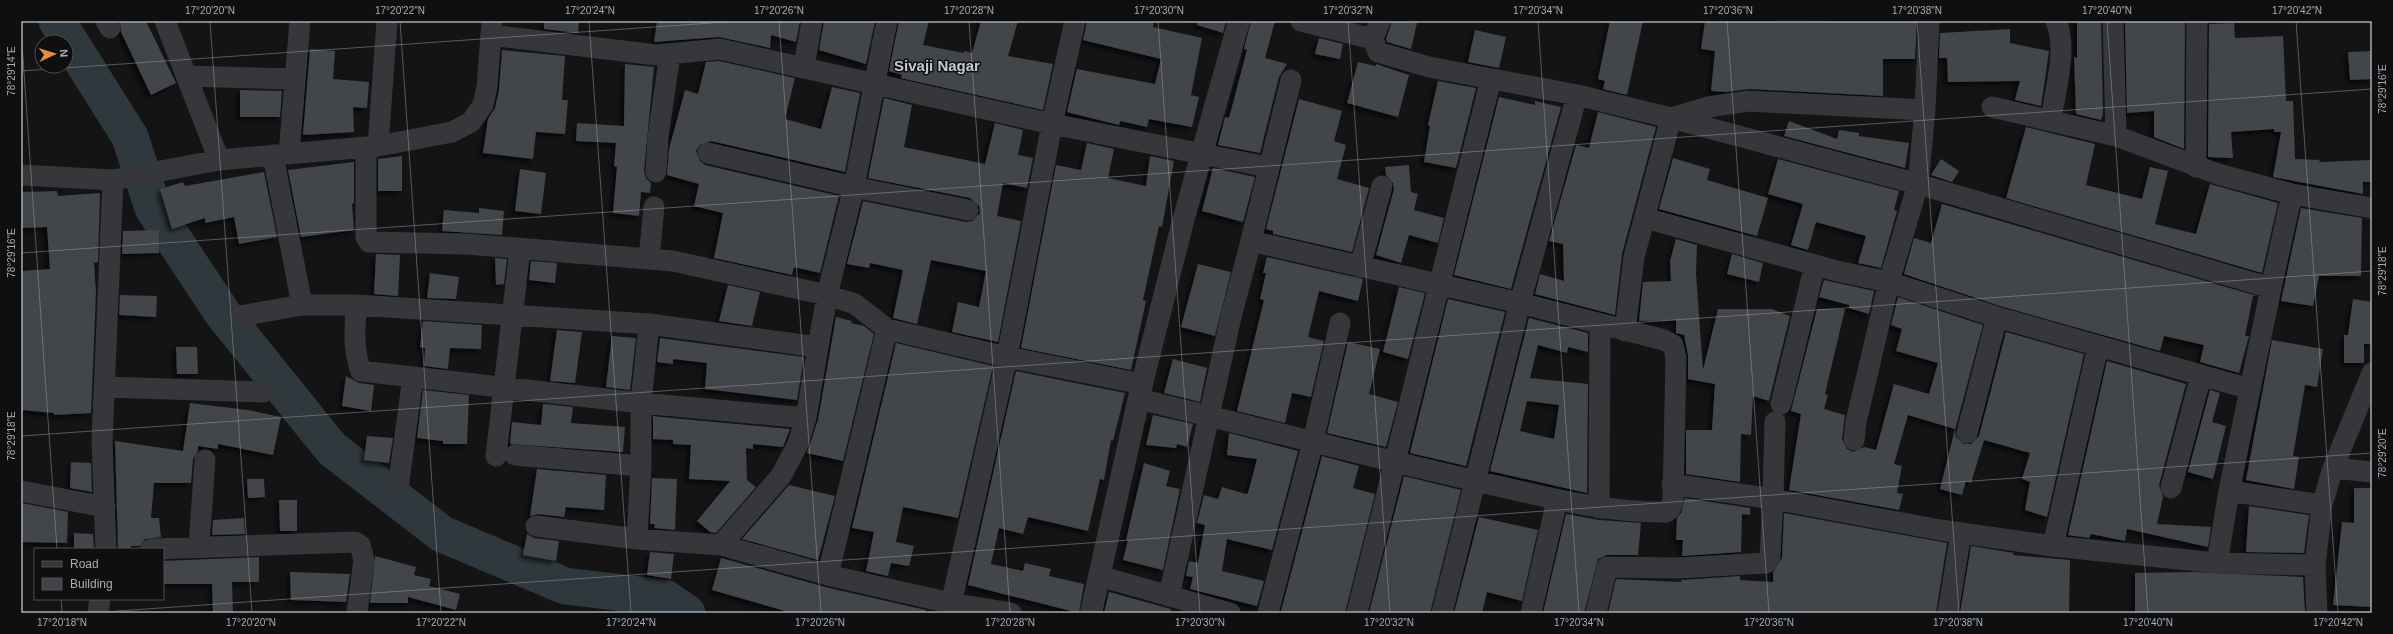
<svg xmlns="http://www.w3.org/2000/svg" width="2393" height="634" font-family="Helvetica,sans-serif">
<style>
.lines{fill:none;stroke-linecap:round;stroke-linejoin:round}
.river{stroke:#2e383d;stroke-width:37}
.building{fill:#434448;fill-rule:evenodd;filter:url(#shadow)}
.minor{stroke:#35373a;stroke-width:21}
.tertiary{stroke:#35373a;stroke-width:22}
.ticks{fill:none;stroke:#a7adb4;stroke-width:1;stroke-opacity:0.45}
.labels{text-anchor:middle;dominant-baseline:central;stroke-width:3;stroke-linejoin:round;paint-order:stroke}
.neighbourhood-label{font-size:15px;font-weight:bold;fill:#c7cbd1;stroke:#0f0f10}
.neatline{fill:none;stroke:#a7adb4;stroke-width:1.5}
.ticks-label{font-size:10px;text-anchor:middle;fill:#a7adb4}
</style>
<defs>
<filter id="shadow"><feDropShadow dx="-3.5" dy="3.5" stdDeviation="2" flood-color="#0009"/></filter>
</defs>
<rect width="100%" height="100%" fill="#141415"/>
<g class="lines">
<path class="river" d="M57,21L130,137L153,208L223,314L332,449L442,534L565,586L665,598L687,613"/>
</g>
<path class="building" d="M120,21H146L176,83L151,95L121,32Z
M544,21H579L578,33L544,29Z
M657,21H800L796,42L771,35L770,48L719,37L654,42Z
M824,21H875L866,64L819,50Z
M899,21H929L923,45L964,53V51L972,53L981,21H1018L1008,56L1053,64L1043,110L901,78L902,75L889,71Z
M1087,21H1154L1153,27L1202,38L1191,95L1199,97L1192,127L1149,119L1147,127L1120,121L1119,125L1067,112L1077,69L1155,84L1161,59L1083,40Z
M1197,21H1226L1223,33L1197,25Z
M1251,21H1275L1265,58L1287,64L1279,77L1260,153L1218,145L1225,117L1229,118L1247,50L1244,49Z
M1392,21L1417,23L1411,49L1387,42L1386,39Z
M1610,21H1643L1627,95L1603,89L1605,81L1598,79Z
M1705,21H1778V23L1917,21L1915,59H1883V96L1749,89L1727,92L1711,91L1715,51L1701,49Z
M2077,21H2101L2103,114L2101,120L2076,114L2074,57L2077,58Z
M2125,21L2185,22L2184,149L2154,137V111L2127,113Z
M2234,23L2235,38L2283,36L2286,101H2293L2295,159L2320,160L2319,162L2372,160V182H2363V194L2273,177L2281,132H2274V129L2231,132L2233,158L2208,157L2209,24Z
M2010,29V43L2049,51L2041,106L2015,100L2020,81L1948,82L1947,58H1939L1940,33Z
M1475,30L1506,37L1499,68L1468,62Z
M1319,38L1343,44L1340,59L1315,54Z
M310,49L335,51L333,79L369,82L367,108L353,107L354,132L303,135Z
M502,50L565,56L562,100H568L565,134L536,132L533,159L483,153L488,119L495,108L499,90Z
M2372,51V79L2350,80L2348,52Z
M719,61L795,78L785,119L821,129L832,87L860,93L845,172L711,141L700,145L696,151L700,161L705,165L839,196L820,273L794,267L792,275L714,258L723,213L694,206L699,184L667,175L669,149L685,90L698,94L706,62Z
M1358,62L1376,66V64L1409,75L1398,117L1347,103Z
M625,64L654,67L644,171L646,178L651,183L650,193L641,192L639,216L613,213L617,167L614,166L616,143L576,141L577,123L624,126Z
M1438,81L1476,88L1456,168L1424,162L1430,126L1428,125Z
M240,90L282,91L280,117H240Z
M1499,97L1535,105V101L1561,107L1511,289L1454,275Z
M884,98L912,105L904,147L985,164L995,123L1023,130L1018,155L1033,158L1027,188L1003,183L997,216L1021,221L998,342L952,332L958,302L979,307L986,271L931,260L917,324L893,318L903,270L870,263L869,268L847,264L863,201L966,222L972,221L980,213L979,206L970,198L868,178Z
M1299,99L1342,111L1334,141L1346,145L1337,179L1369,188L1352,252L1273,234V231L1266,229Z
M1598,112L1656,127L1622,254L1615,315L1535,294L1540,274L1564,281L1563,244L1549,241L1576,145L1589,148Z
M1789,121L1837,139L1839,130L1859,133V136L1909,143L1905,168L1784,136Z
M2026,127L2095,144L2086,185L2142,199L2150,167L2168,171L2155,224L2196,234L2210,184L2278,203L2262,273L2006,198Z
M1087,143L1114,149L1108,178L1146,186L1150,156L1174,161L1162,227L1159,226L1143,300L1146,301L1131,370L1021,348L1056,165L1081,170Z
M402,156V191H378V159Z
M1673,158L1710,169L1707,180L1768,198L1757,236L1659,209Z
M1778,159L1899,191L1894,210L1897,211L1881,268L1858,263L1866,236L1816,222L1808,250L1791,245L1803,204L1768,194Z
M1941,159L1959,171L1952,182L1931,175Z
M354,162V203L352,204L354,230L301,237L288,170Z
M1409,165L1411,192L1418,194L1414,210L1444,218L1438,243L1409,235L1401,263L1376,255L1394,189L1393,183L1386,175L1385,167Z
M1213,168L1255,177L1243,222L1202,211Z
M520,169L546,173L541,214L515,211Z
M264,172L277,237L239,244L234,217L205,223V218L172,229L160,189L183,182L185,186Z
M57,191L58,196L100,193L98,262L94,263L96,293L91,413L54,415V413L21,410V271L50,269L47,227L21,228V192Z
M1942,204L2257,296H2253L2245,336H2249L2239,373L2200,362L2204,345L2164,336L2160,351L2000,306L1904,274L1914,238L1931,243Z
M479,208L504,211L502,235L442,231L444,210L479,213Z
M2301,208L2362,218L2361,276H2319L2313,306L2281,301Z
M159,230V253L122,254L123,231Z
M1676,239L1697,245L1696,273L1703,370L1718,309H1772L1790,316L1769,401L1753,396L1751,435L1741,434L1740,482L1686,474V430H1712L1715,384L1688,379V355L1684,335L1676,333V320L1639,321L1643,282L1671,281L1670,261Z
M376,254L400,255L398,296L374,294Z
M1732,254L1763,263L1759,282L1727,274Z
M1267,257L1363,279L1358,301L1319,291L1308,337L1324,341L1311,397L1292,393L1285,423L1237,411L1264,300L1260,299L1266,273H1263Z
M495,258L507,259L504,284L496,285Z
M531,261L557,263L555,283L529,280Z
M1198,264L1231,272L1215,336L1181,327Z
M430,273L459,277L456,299L427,298Z
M1824,280L1874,291L1869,314L1849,308V305L1819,297Z
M728,285L760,292L752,326L719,321Z
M1399,287L1425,293L1408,359L1383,352Z
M120,295L157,296L156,317L119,315Z
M1898,297L1983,325L1955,430L1956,437L1964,444H1971L1979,436L2006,332L2084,354L2047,517L2025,510L2030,482L2022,479L2030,453L1984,440L1971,483L1966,481L1962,495L1940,489L1955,429L1908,415L1894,464L1902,466L1897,493L1903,494L1899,510L1789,490L1801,414L1791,411L1817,309H1845L1825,394L1828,395L1824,409L1845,415L1842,439L1847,449L1853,452L1864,447L1876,450L1894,384L1929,394L1938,363L1896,351L1902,329L1891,325Z
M1448,299L1505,312L1466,466L1410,453Z
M2353,299L2372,302V344H2364V363H2344V335H2348Z
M836,317L852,321L851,323L864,326L874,334L843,461L807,453L818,420Z
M1529,318L1588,333V352L1568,347L1567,353L1538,345L1530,378L1588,384L1587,493L1490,471ZM1527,401L1559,405L1554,439L1520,431Z
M423,321L482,325L481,349L450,348L448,369L424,366L425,348L420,347Z
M557,330L582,332L575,383L550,381Z
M612,336L636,338L630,390L606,387Z
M660,338L804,357L797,400L705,389L707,363L673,359V364L657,362Z
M2272,340L2323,349L2317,387L2305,385L2293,456L2299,457L2294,489L2246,480Z
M1348,342L1380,349L1369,394L1398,402L1386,447L1327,433Z
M896,343L993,366L958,518L903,507L896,542L914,546L909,566L891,563L888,576L866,571L874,532L852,528Z
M176,347H197L198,374H177Z
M1173,359L1207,368L1200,402L1164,393Z
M2107,361L2186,384L2159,485L2163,497L2157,524L2211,527L2208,547L2127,529L2125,541L2091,534L2089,538L2068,535Z
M1016,371L1125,393L1113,441L1111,440L1104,480L1100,479L1088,531L1028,517L1023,534L999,528L991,564L1023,571L1025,563L1051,569L1049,576L1084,584L1079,613L968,585Z
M346,376L359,383L374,385L371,411L342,406Z
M423,390L469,395L467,444H443V441L417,438Z
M2210,390L2220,393L2212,422L2226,426L2213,479L2188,472Z
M190,403L248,410L281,417L273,455L218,444V449L198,446V451L193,459L191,483H154L151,518H159L161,537L145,539L140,546H131V549H118L115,441L183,451Z
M543,404L573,407L571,423L625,427L623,452L510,444L512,422L541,425Z
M1153,415L1193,424L1187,447L1177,444L1176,448L1146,445Z
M653,416L671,418L790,429L783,447L753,444V449L746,448L747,480L756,487L716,533L710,532L697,521L730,481L689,479L691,445L673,444V440L653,439Z
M1229,433L1298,451L1272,550L1227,539L1222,571L1264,581L1257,606L1190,589L1193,577L1186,576L1189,561L1198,563L1205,525L1197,523L1204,495L1218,499L1222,487L1246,494L1248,493L1257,459L1227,455Z
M367,436L393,438L389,463L364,460Z
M1322,456L1359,466L1353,488L1375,494L1345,613H1287L1281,611Z
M71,462L91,463L92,492L70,488Z
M1144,463L1170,471L1166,486L1180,489L1163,570L1123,560L1128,540H1126Z
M537,469L606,475L604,510L566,507L564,517L538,514L530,516Z
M1404,476L1461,490L1430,613H1369Z
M652,478L677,479L675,530L654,528L655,524H650Z
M247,479H264L265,497L248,498Z
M789,485L835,496L818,560L742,539Z
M2354,488H2372V607L2333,605L2342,522L2354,523Z
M1685,498L1750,508V515L1742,514L1741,552L1682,556L1683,540H1676L1677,518L1681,513Z
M279,500H297V531H280Z
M22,503L68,512L67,543L21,542Z
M2249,506L2309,515L2304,553L2246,552Z
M1784,513L1947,543L1936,613H1608L1616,579L1681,582V580L1740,576V580L1773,582V572L1782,558Z
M1566,514L1599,520L1641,523L1638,555H1607L1598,559L1584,613H1543Z
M1479,517L1538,530L1522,601L1487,592L1482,613H1454Z
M244,518L245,534L212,535L213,520Z
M74,533L93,534L94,549H74Z
M527,534L534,538L559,541L556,561L523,555Z
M1971,546L2014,553L2013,555L2070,560L2069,613H1960Z
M650,552L674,554L671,579L647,575Z
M375,556L416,567L414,575L431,579L429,586L460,594L456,610L408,597V603H370Z
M259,557V582H232L233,613H213L212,584H163V561Z
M721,558L825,587L926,610V613H784L785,611L712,590Z
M290,572L350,574L346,602L291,600Z
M2192,572L2303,577L2305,613H2135V573Z
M1109,592L1171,609V613H1104Z"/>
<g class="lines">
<path class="minor" d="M106,21L110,28
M165,21L219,160
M1301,21L1373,39L1380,21
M2113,21L2116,136
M491,35L656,55L720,49L1052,124L1268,167
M1373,39L1378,52L1429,67L1577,95L1671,118L1634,257L1625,331
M804,67L812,21
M186,76L294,79
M1992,107L2116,136L2218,174L2292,194L2372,208
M1671,118L1918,184L2271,288L2229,491L2322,505
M1671,118L1708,107L1748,101L1925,110
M2051,119C2055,91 2068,48 2056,21
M378,146L387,21
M366,147V237L369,242L467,244L673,261L827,295L855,304L887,329L1007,357L1142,384
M708,153L854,187L968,210
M289,154L300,21
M273,155L302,305H357L649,324L818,347
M2196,167L2197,21
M656,172L658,137L670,54
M21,175L113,180L219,160L378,146L452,132L471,122L483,105L487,87L492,21
M1645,218L1837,271L1889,282L1997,317L2250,389
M649,259L654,207
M1360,267L1382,186
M2271,288L2292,194
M357,305C354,327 353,351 361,371L413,377L399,481
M240,316L302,305
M413,377L641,403L806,418
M105,387L263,392
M1139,399C1251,426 1363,455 1476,481C1539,495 1601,513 1666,512L1670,509L1673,501L1676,358L1673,345L1664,340L1520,303L1251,241L1291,80
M1781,404L1815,265
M1967,433L1997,317
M1854,440L1856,422L1889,282L1918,184L1925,110L1929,21
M515,455L641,466
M496,456L520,249
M2333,468L2372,472
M1672,484L1773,499L1775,422
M2171,488L2201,376
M21,491L105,507
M1599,508L1600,324
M536,526L637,539L721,545L828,575L950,603L1011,613
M637,539L641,466V403L649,324
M721,545L781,476L798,444L806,418L827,295L854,187L887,21
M199,546L205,460
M2053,546L2098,346
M106,549L102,441L113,180
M151,549L355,542L360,545L364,560L357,613
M2217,563L2229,491
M828,575L887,329
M1099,576L1230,613
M1169,596L1231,317L1251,241
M98,613L100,599
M949,613L1007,357L1052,124L1075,21
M1268,613L1313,442L1340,323
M1357,613L1491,79
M1442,613L1520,303L1577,95
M1531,613L1557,500
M1596,613L1607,567L1677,568L1766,563L1770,557L1773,499L1940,530L2053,546L2217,563L2315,565
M1948,613L1961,533
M2317,613L2315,565L2322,505L2333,468L2372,373"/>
<path class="tertiary" d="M1091,613L1142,384L1183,221L1239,21"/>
</g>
<path class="ticks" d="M210,21L252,613M400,21L441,613M589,21L631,613M779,21L821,613M969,21L1010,613M1158,21L1200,613M1348,21L1390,613M1538,21L1579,613M1727,21L1769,613M1917,21L1959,613M2107,21L2148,613M2296,21L2338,613M21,29L57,549M21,71L740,21M21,253L2372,89M21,436L2372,271M61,599L62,613M89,613L2372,453"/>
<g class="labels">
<g class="neighbourhood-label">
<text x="937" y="65">Sivaji Nagar</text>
</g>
</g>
<rect width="2393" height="634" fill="none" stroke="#0f0f10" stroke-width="44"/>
<rect x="34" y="548" width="130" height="52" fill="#0f0f10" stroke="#4c4e52"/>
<rect x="42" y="561" width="20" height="6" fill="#35373a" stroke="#4c4e52"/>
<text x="70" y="568" font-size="12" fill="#a7adb4">Road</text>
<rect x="42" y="578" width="20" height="12" fill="#434448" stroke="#4c4e52"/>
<text x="70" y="588" font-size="12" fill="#a7adb4">Building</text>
<g transform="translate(54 54) rotate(86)"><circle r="19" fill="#0f0f10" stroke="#4c4e52"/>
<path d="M0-3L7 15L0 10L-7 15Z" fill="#e18f40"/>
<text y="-6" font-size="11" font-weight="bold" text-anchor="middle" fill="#a7adb4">N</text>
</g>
<rect x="22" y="22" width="2349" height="590" class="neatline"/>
<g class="ticks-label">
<text x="210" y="14">17°20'20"N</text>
<text x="400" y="14">17°20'22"N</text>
<text x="590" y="14">17°20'24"N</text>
<text x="779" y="14">17°20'26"N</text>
<text x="969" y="14">17°20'28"N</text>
<text x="1159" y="14">17°20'30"N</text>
<text x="1348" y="14">17°20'32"N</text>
<text x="1538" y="14">17°20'34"N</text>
<text x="1728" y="14">17°20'36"N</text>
<text x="1917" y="14">17°20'38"N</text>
<text x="2107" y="14">17°20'40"N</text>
<text x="2297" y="14">17°20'42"N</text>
<text transform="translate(11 71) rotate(-90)" y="4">78°29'14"E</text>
<text transform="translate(2382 89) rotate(-90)" y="4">78°29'16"E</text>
<text transform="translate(11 253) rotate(-90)" y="4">78°29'16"E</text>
<text transform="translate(2382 271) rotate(-90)" y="4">78°29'18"E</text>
<text transform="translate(11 436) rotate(-90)" y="4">78°29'18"E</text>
<text transform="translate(2382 453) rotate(-90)" y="4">78°29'20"E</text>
<text x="62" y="626">17°20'18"N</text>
<text x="251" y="626">17°20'20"N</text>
<text x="441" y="626">17°20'22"N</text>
<text x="631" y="626">17°20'24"N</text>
<text x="820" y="626">17°20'26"N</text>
<text x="1010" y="626">17°20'28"N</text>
<text x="1200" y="626">17°20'30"N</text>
<text x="1389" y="626">17°20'32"N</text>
<text x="1579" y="626">17°20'34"N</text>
<text x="1769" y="626">17°20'36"N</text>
<text x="1958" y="626">17°20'38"N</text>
<text x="2148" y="626">17°20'40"N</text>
<text x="2338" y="626">17°20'42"N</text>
</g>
</svg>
